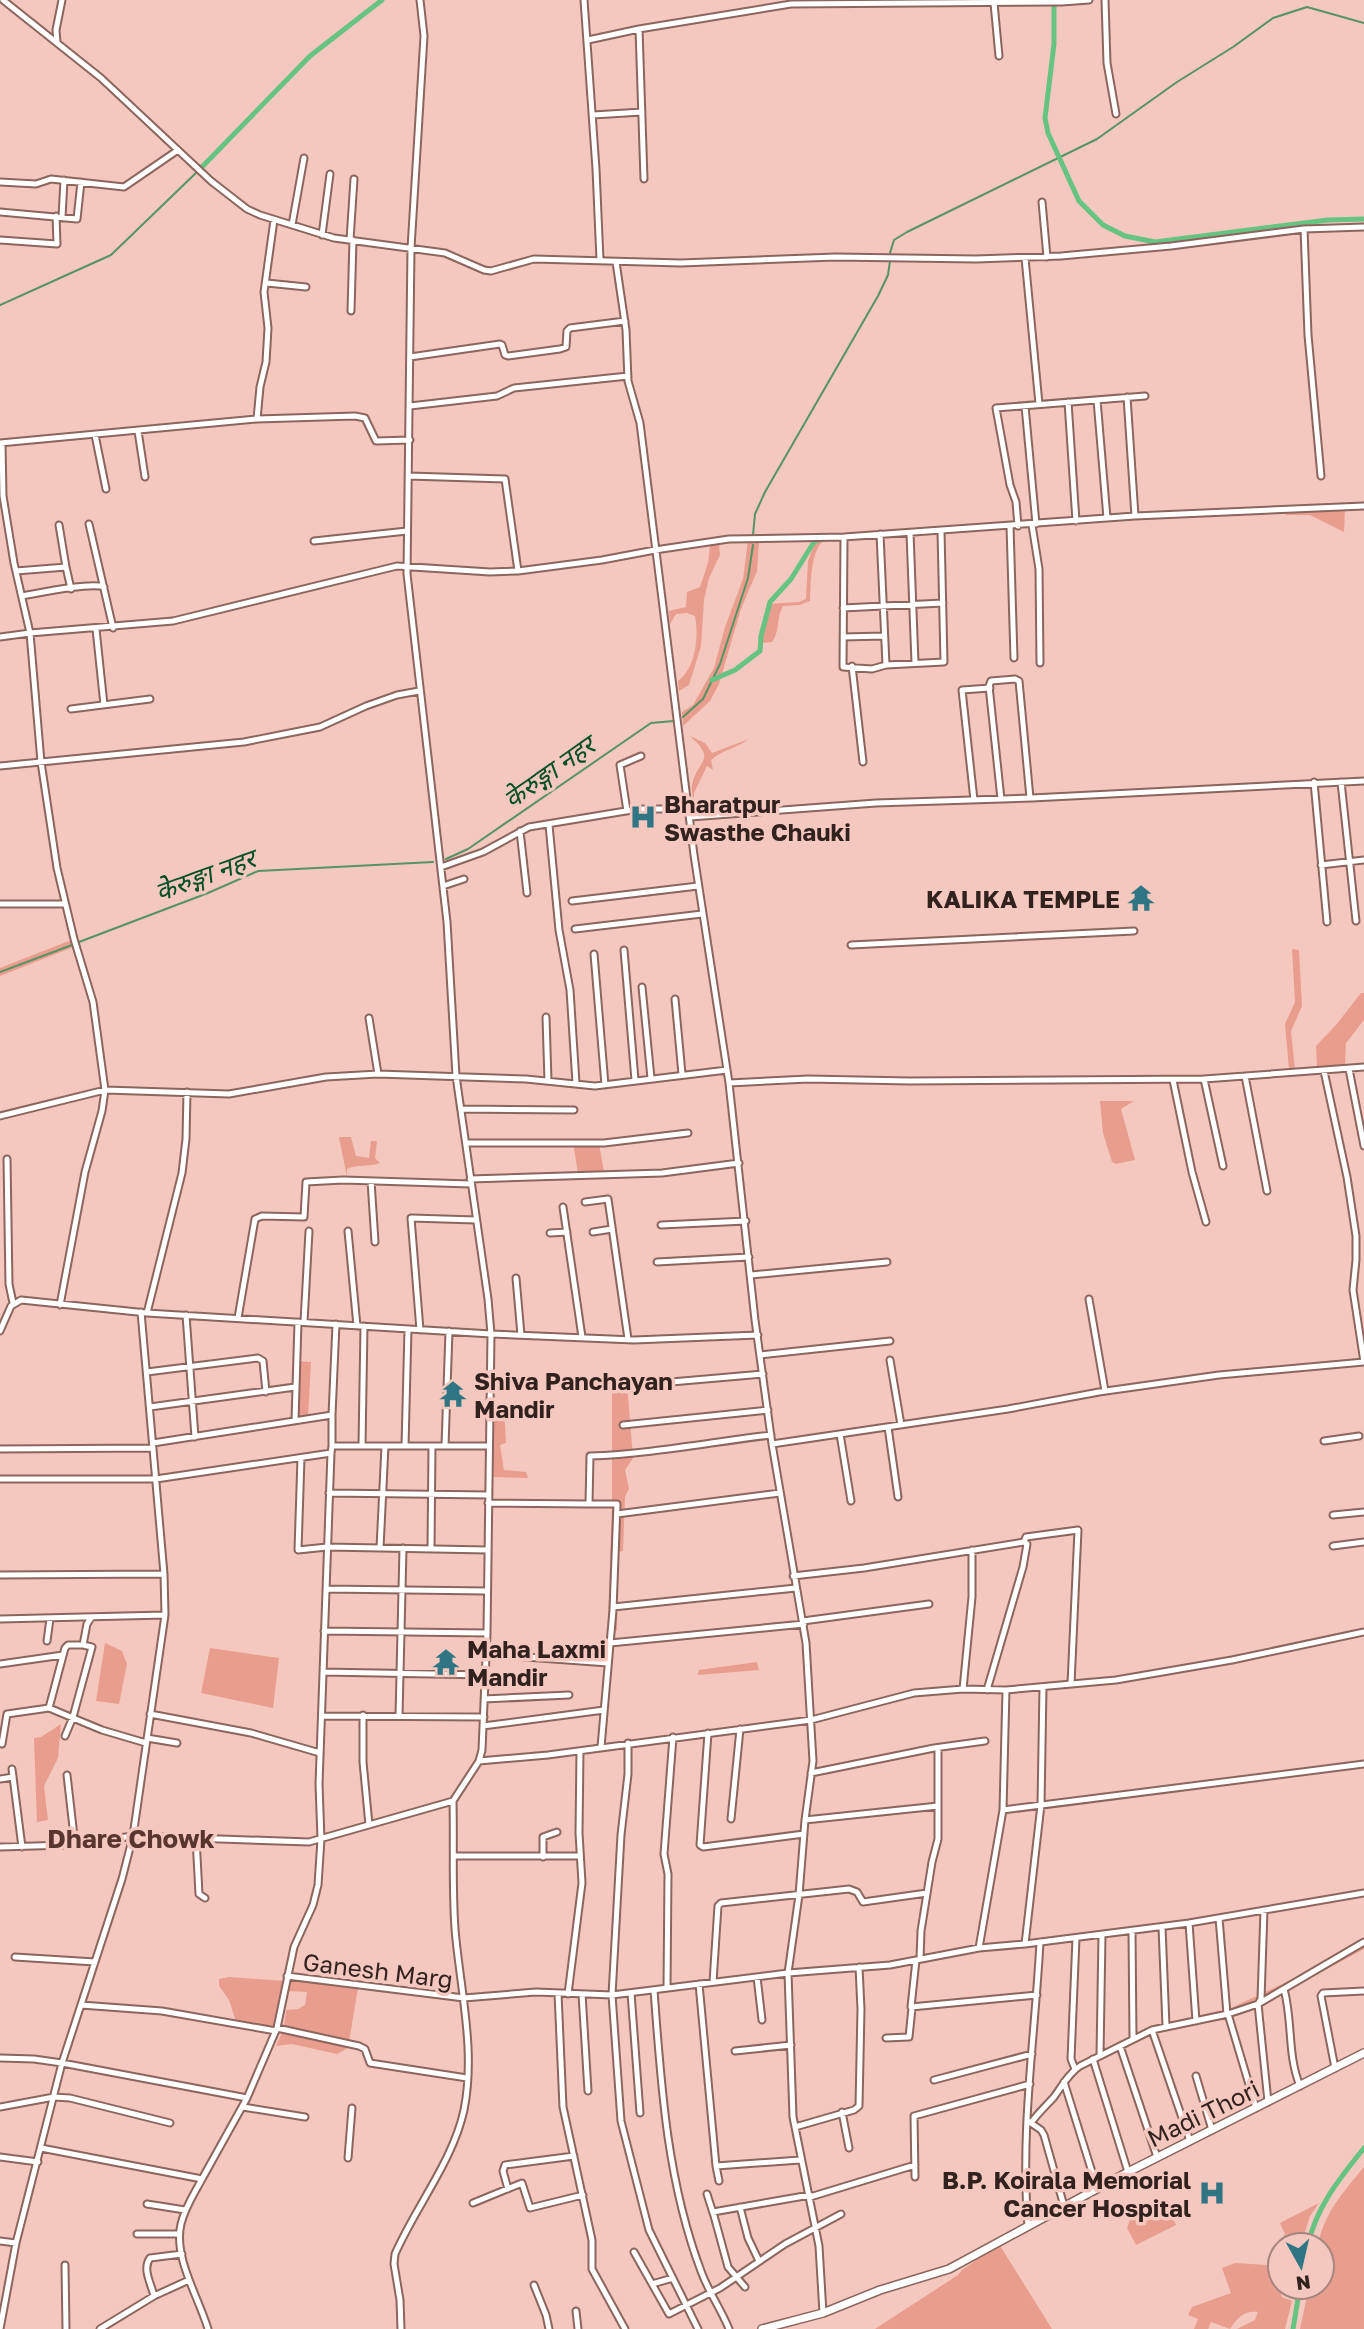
<svg xmlns="http://www.w3.org/2000/svg" width="1364" height="2329" font-family="'Golos Text','Noto Sans Devanagari',sans-serif">
<style>
.green{fill:#e99d8e}
.lines{fill:none;stroke-linecap:round;stroke-linejoin:round}
.stream{stroke:#569364;stroke-width:2}
.canal{stroke:#66c382;stroke-width:5}
.minor-casing{stroke:#8c655d;stroke-width:9}
.secondary-casing{stroke:#8c655d;stroke-width:10}
.minor{stroke:#fff;stroke-width:5}
.secondary{stroke:#fff;stroke-width:7}
.labels{text-anchor:middle;dominant-baseline:central;stroke-width:7;stroke-linejoin:round;paint-order:stroke}
.poi-label{font-size:24px;font-weight:bold;fill:#32221e;stroke:#f4c8be;text-anchor:start}
.street-label{font-size:24px;fill:#32221e;stroke:#f4c8be}
.water-label{font-size:26px;font-style:italic;fill:#044f26;stroke:#f4c8be}
.neighbourhood-label{font-size:26px;font-weight:bold;fill:#58352e;stroke:#f4c8be}
</style>
<rect width="100%" height="100%" fill="#f4c8be"/>
<path class="green" d="M1345,509L1344,532L1310,515H1286L1285,511Z
M816,540H824C810,552 811,584 810,601L800,605L783,606C776,618 780,632 772,642L761,643L759,638L767,604L799,602L806,599L808,561Z
M748,541H759L757,571L741,609L719,684L710,701L683,726L682,712L693,705L714,668L725,627L743,579Z
M719,544L720,555L709,578L704,600L701,646L689,685L679,691L678,681C696,668 699,636 695,616L687,613L676,614L670,624L669,611L686,607L687,592L700,587L708,563L710,546Z
M690,736L705,743L712,753L749,739C737,748 722,750 711,760L713,770L707,766L694,793V802C693,797 691,790 692,785C697,759 718,762 690,736Z
M74,939L76,946L0,976V968Z
M1292,949L1299,950L1302,1006L1291,1031L1295,1070L1289,1069L1285,1024L1295,1002Z
M1361,993H1364V1020L1346,1043L1345,1066L1317,1068L1316,1046L1336,1025Z
M1100,1101H1134L1121,1109L1135,1160L1116,1164L1112,1162L1103,1133Z
M339,1137H351L356,1156L369,1158L371,1141H377L375,1158L380,1163C369,1167 357,1164 347,1169V1177Z
M573,1143L599,1144L604,1172L578,1173Z
M295,1361L311,1362L308,1416L297,1418Z
M627,1383L633,1458L625,1470L629,1489L625,1497L623,1551L618,1552L617,1631L608,1623L612,1505V1384Z
M493,1408H504L506,1443L500,1445L504,1470L526,1472L528,1478L493,1477Z
M105,1643L122,1651L127,1664L119,1704L96,1701Z
M210,1648L279,1658L273,1708L201,1693Z
M757,1662L759,1670L698,1675L699,1670Z
M61,1724L58,1758L44,1786L48,1820L37,1822L34,1738L41,1737Z
M1364,1938V1949L1260,2005L1222,2020L1162,2031L1131,2045L1122,2043L1153,2026L1231,2008L1291,1980Z
M229,1977L284,1981L278,2026L275,2034L237,2025L229,2000L219,1986V1979Z
M293,1978L358,1988L348,2048L337,2054L292,2044L276,2046L284,2028L286,2010L298,2009L305,2005L307,1992L288,1991L290,1980Z
M1364,2167V2329H1300L1309,2287H1322V2245H1318C1324,2213 1344,2191 1364,2167Z
M1151,2203L1169,2209L1176,2225L1136,2245L1127,2228L1133,2212Z
M1319,2203L1310,2216L1301,2245H1280V2287H1290L1281,2294L1282,2297L1292,2301L1285,2329H1237L1255,2320L1258,2312C1244,2310 1237,2318 1230,2329L1211,2322L1208,2329H1194L1198,2319L1188,2315L1192,2307L1231,2293L1222,2268L1235,2263L1268,2265L1285,2234L1280,2223Z
M999,2244L1052,2329H875L958,2275L962,2270Z"/>
<g class="lines">
<path class="stream" d="M890,253L894,240L907,232L1097,139L1177,82L1233,47L1273,18L1307,7L1364,23
M0,305L111,255L199,170
M753,535L755,514L765,492L878,296L888,275L890,261
M683,717L703,699L720,664L748,578L753,545
M446,859L468,849L651,723L674,721
M79,942L208,893L258,871L433,862
M0,972L72,945"/>
<path class="canal" d="M1054,1V44L1045,118L1048,133L1079,201L1103,225L1125,236L1155,242L1328,220L1364,219
M199,170L310,56L382,0
M712,680L735,670L760,651L761,636L770,602L791,579L814,542L822,539
M1308,2245C1316,2207 1340,2178 1364,2148
M1293,2329L1300,2287"/>
<defs>
<path id="minor" d="M3,0L101,78L211,181L247,209L260,215L334,238L445,253L484,270L491,271L534,259L681,263L835,257L976,259L1061,256L1171,246L1304,229L1364,227
M584,0L596,169L600,260
M1105,0L1107,63L1116,114
M994,3L999,56
M639,29L644,179
M588,40L639,29L791,4L1062,2L1089,0
M57,42L56,30L62,0
M593,115L642,112
M0,182L36,184L51,179L124,187L178,150
M1042,202L1047,257
M0,212L77,219L81,182
M62,217L64,180
M292,225L304,158
M1304,229L1308,335L1321,476
M322,235L330,174
M0,240L57,244L56,216
M350,240L354,179
M1025,258L1039,404
M616,262L626,330L628,381L640,423L694,855L729,1083L755,1320L772,1444L806,1643L813,1761L805,1820L799,1895L788,1973L793,2117L819,2246L823,2313
M267,283L306,287
M351,311L353,240
M410,357L500,344L502,345L505,355L508,356L560,349L566,347L567,331L570,328L625,321
M1127,397L1135,516
M1097,400L1107,518
M1068,402L1076,521
M410,406L497,396L514,388L628,376
M1025,406L1036,524
M257,419L260,387L266,362L268,328L264,292L274,220
M138,431L145,477
M95,435L106,489
M0,443L257,419L355,416L365,418L376,441L410,440
M2,443L3,496L14,563L30,633L41,762L57,868L74,939L93,1002L105,1090L102,1111L85,1172L60,1305
M409,476L505,479L518,571
M89,524L113,628
M59,525L66,567
M1032,525L1039,569L1040,663
M1010,526L1014,658
M1018,526L1016,502L1010,485L996,408L1145,396
M910,533L915,663
M880,534L886,665
M844,537L843,667L872,669L886,665L944,662L941,531
M314,541L407,531
M16,571L66,567L71,589
M22,596C39,593 90,582 104,587
M843,608L943,603
M96,629L104,705
M0,637L30,633L173,621L397,566L490,572L518,571L602,560L655,550L729,539L844,537L1135,516L1364,506
M843,637L884,636
M852,666L863,762
M71,709L150,699
M0,766L244,742L320,727L366,706L397,695L419,691
M1314,782L1327,922
M1341,782L1356,921
M1001,799L989,686L991,681L1015,679L1019,681L1030,798
M974,800L962,690L990,688
M627,811L620,765L641,756
M690,817L876,803L1032,798L1364,781
M549,825L559,930L570,990L576,1083
M520,831L527,893
M1321,865L1364,860
M441,867L483,852L529,827L638,809H689
M443,886L464,879
M572,901L698,886
M0,904H65
M575,929L702,914
M851,945L1134,931
M624,950L635,1080
M594,954L605,1085
M642,987L651,1078
M675,999L682,1074
M546,1017L548,1081
M369,1018L378,1074
M1349,1069L1364,1146
M1245,1076L1267,1191
M1204,1079L1223,1166
M1173,1080L1192,1172L1206,1222
M729,1083L808,1079L910,1081L1204,1079L1364,1067
M461,1109L574,1110
M0,1116L105,1090L229,1094L326,1077L378,1074L526,1079L595,1086L727,1070
M466,1143H604L688,1133
M7,1159L9,1284L13,1303
M470,1179L662,1173L739,1163
M371,1181L375,1242
M585,1202L608,1199L628,1339
M563,1207L582,1337
M661,1225L746,1221
M348,1231L357,1326
M593,1232L612,1229
M550,1233L567,1232
M657,1262L749,1257
M751,1275L887,1262
M516,1278L521,1335
M1089,1299L1105,1391
M147,1313L182,1173L186,1139L187,1092
M186,1315L195,1437
M238,1318L255,1219L262,1216L304,1217L306,1182L343,1180L471,1184
M304,1322L309,1231
M420,1330L411,1218L476,1220
M0,1331L11,1306L21,1300L147,1313L491,1334L634,1340L758,1335
M760,1355L890,1341
M890,1360L901,1425
M147,1372L258,1358L263,1361L266,1392
M614,1387L763,1374
M150,1407L295,1387
M332,1415L336,1324
M295,1421L298,1322
M623,1425L768,1410
M888,1427L898,1497
M840,1434L851,1501
M1324,1441L1359,1436
M153,1443L332,1415V1446
M772,1444L1008,1409L1099,1392L1219,1375L1364,1362L1353,1290L1356,1260V1236L1347,1177L1324,1071
M362,1445L364,1326
M405,1446L408,1329
M445,1446L449,1331
M0,1449L153,1448
M301,1458L298,1550L327,1547L488,1550
M0,1479H156L331,1453L332,1446H489
M329,1493L489,1495
M488,1503L589,1504L590,1456C650,1454 711,1442 771,1435
M589,1504H617L613,1610L601,1747
M617,1514L780,1493
M1333,1515L1364,1512
M1024,1542L1026,1537L1078,1530L1071,1684
M1333,1546L1364,1542
M380,1548L385,1446
M431,1549L432,1446
M0,1575L164,1574
M793,1576L864,1568L1024,1542L1027,1544L1023,1567L987,1690
M326,1589L487,1591
M613,1607L796,1588
M91,1618L87,1624L83,1645H68L65,1648L49,1708L102,1730L146,1743
M0,1619L165,1615
M803,1621L929,1604
M324,1631L487,1633
M47,1641L50,1619
M610,1643L804,1624
M486,1654L608,1663
M0,1664L63,1655
M323,1672L485,1675
M963,1689L972,1597V1550
M484,1699L569,1695
M150,1714L251,1733L320,1753
M363,1715V1762L369,1825
M322,1716L484,1717
M399,1716L403,1548
M483,1726L604,1710
M708,1733L700,1845L703,1847L804,1834
M65,1736L73,1717L92,1647L83,1645
M147,1738L177,1743
M628,1743V1774L621,1835L612,1995L621,2121L649,2230L698,2329
M2,1744L7,1714L49,1708
M479,1761L548,1755L811,1720L914,1693L963,1689L1006,1690L1116,1680L1232,1660L1364,1632
M12,1769L22,1847
M811,1773L934,1748L985,1741
M67,1775L75,1845
M0,1779L13,1777
M938,1806V1748
M1003,1810L1364,1764
M731,1819L740,1729
M805,1820L938,1806V1839L932,1862L921,1931L920,1959
M196,1838L199,1894L205,1898
M0,1847L68,1845L133,1836L309,1842L453,1801L479,1761L482,1750L487,1633L491,1334L488,1299L456,1076L447,922L407,574L411,248L424,36L420,0
M454,1856H579
M543,1857V1837L557,1832
M1264,1910L1261,1999L1258,2004L1268,2102
M1219,1918L1227,2014
M1189,1923L1196,2021
M1162,1927L1166,2026
M1132,1931L1133,2039
M1025,1944L1189,1923L1364,1893
M979,1948L1003,1810L1006,1690
M15,1957L95,1962
M916,1960L911,2007L1037,1995
M287,1976L464,1998L536,1992L612,1995L788,1973L890,1965L979,1948L1025,1944L1041,1805L1043,1687
M757,1977L762,2020
M713,1982L718,1906L721,1903L849,1889L857,1892L863,1902L927,1893
M699,1984L716,2166L800,2160
M667,1988L668,1874L664,1854L673,1737
M1284,1989C1293,2022 1287,2054 1300,2086
M654,1990C661,2085 667,2181 701,2271C708,2291 721,2309 729,2329
M558,1993L563,2107L592,2240V2269L625,2329
M631,1993L640,2113
M568,1994L582,1883L579,1833L580,1751
M582,1994L588,2091
M81,2005L162,2011L276,2031
M1228,2014L1256,2108
M277,2028L359,2046L365,2049L370,2063L467,2078
M1152,2030L1190,2141
M886,2038L909,2037L912,2008
M1120,2046L1157,2157
M735,2051L791,2045
M1100,2056L1102,1935
M0,2058L34,2059L62,2063L247,2098
M1093,2059L1128,2172
M1335,2068L1321,1996L1323,1993L1364,1991
M1075,2069L1071,2059L1076,1938
M1196,2076L1212,2130
M934,2080L1032,2054
M1064,2082L1097,2188
M0,2107L54,2097L70,2098L170,2123
M243,2107L305,2117
M842,2112L849,2148
M1028,2121L1041,2130L1044,2135L1064,2206
M1031,2123C1038,2113 1046,2106 1054,2097C1062,2086 1069,2073 1080,2066L1152,2030L1228,2014L1258,2004L1364,1942
M795,2127L854,2110L859,2106L861,2009L859,1967
M41,2148L202,2179C194,2194 185,2207 181,2224C173,2257 199,2298 208,2329
M0,2157L38,2162
M348,2158L352,2108
M716,2166L719,2181
M915,2177L914,2116L1030,2084
M202,2179L247,2098L277,2028L294,1947L313,1905L318,1885L321,1839L319,1784L331,1453
M508,2189L503,2171L505,2165L574,2156
M707,2194L713,2213
M810,2197L915,2165
M473,2203L522,2183L530,2208L583,2195
M147,2204L185,2210
M740,2207L748,2238L759,2261
M1028,2226C1020,2131 1035,2037 1040,1942
M137,2234H179
M0,2241L16,2243
M634,2252L669,2314L720,2288L785,2244L841,2214
M65,2265L66,2329
M652,2284L673,2278
M534,2285L546,2315L549,2329
M745,2287L728,2267L713,2212L810,2195
M154,2296C151,2283 142,2269 150,2258L182,2254
M576,2311L578,2329
M0,2329L16,2243L62,2063L122,1879L133,1836L165,1615L164,1574L141,1312
M100,2329L154,2296L189,2280
M401,2329L400,2300L394,2264L395,2254C416,2206 453,2161 464,2110C476,2050 460,1989 455,1929C452,1887 454,1844 453,1801"/>
<path id="secondary" d="M762,2329L823,2313L880,2290L949,2269L1128,2172L1364,2053"/>
</defs>
<use href="#minor" class="minor-casing"/>
<use href="#secondary" class="secondary-casing"/>
<use href="#minor" class="minor"/>
<use href="#secondary" class="secondary"/>
</g>
<defs>
<symbol id="hospital-bare" viewBox="-9 -9 18 18"><path d="M-5-5h3v3.5h4V-5h3V5h-3V1.5h-4V5h-3Z" fill="#2f7583" stroke="#f4c8be" stroke-width="2.5" paint-order="stroke"/></symbol>
<symbol id="temple-bare" viewBox="-9 -9 18 18"><path d="M0-6L5-2H3V0L6.5 2.5H4V6H1.5V3h-3V6H-4V2.5H-6.5L-3 0V-2H-5Z" fill="#2f7583" stroke="#f4c8be" stroke-width="2.5" paint-order="stroke"/></symbol>
</defs>
<g fill-rule="evenodd">
<use href="#hospital-bare" x="624" y="798" width="38" height="38"/>
<use href="#temple-bare" x="1122" y="879" width="38" height="38"/>
<use href="#temple-bare" x="434" y="1375" width="38" height="38"/>
<use href="#temple-bare" x="427" y="1643" width="38" height="38"/>
<use href="#hospital-bare" x="1193" y="2174" width="38" height="38"/>
</g>
<g class="labels">
<g class="poi-label">
<text x="664" y="803">Bharatpur<tspan x="664" dy="28">Swasthe Chauki</tspan></text>
<text x="1120" y="898" text-anchor="end">KALIKA TEMPLE</text>
<text x="474" y="1380">Shiva Panchayan<tspan x="474" dy="28">Mandir</tspan></text>
<text x="467" y="1648">Maha Laxmi<tspan x="467" dy="28">Mandir</tspan></text>
<text x="1191" y="2179" text-anchor="end">B.P. Koirala Memorial<tspan x="1191" dy="28">Cancer Hospital</tspan></text>
</g>
<g class="street-label">
<text transform="translate(378 1970) rotate(7)">Ganesh Marg</text>
<text transform="translate(1203 2113) rotate(-26)">Madi Thori</text>
</g>
<g class="water-label">
<text transform="translate(549 772) rotate(-35)">केरुङ्गा नहर</text>
<text transform="translate(205 875) rotate(-20)">केेरुङ्गा नहर</text>
</g>
<g class="neighbourhood-label">
<text x="131" y="1838">Dhare Chowk</text>
</g>
</g>
<g transform="translate(1301 2266) rotate(172)"><circle r="33" fill="#f4c8be" stroke="#a6867e" stroke-width="2"/>
<path d="M0-5L12 26L0 18L-12 26Z" fill="#2f7583"/>
<text y="-10" font-size="19" font-weight="bold" text-anchor="middle" fill="#32221e">N</text>
</g>
</svg>
